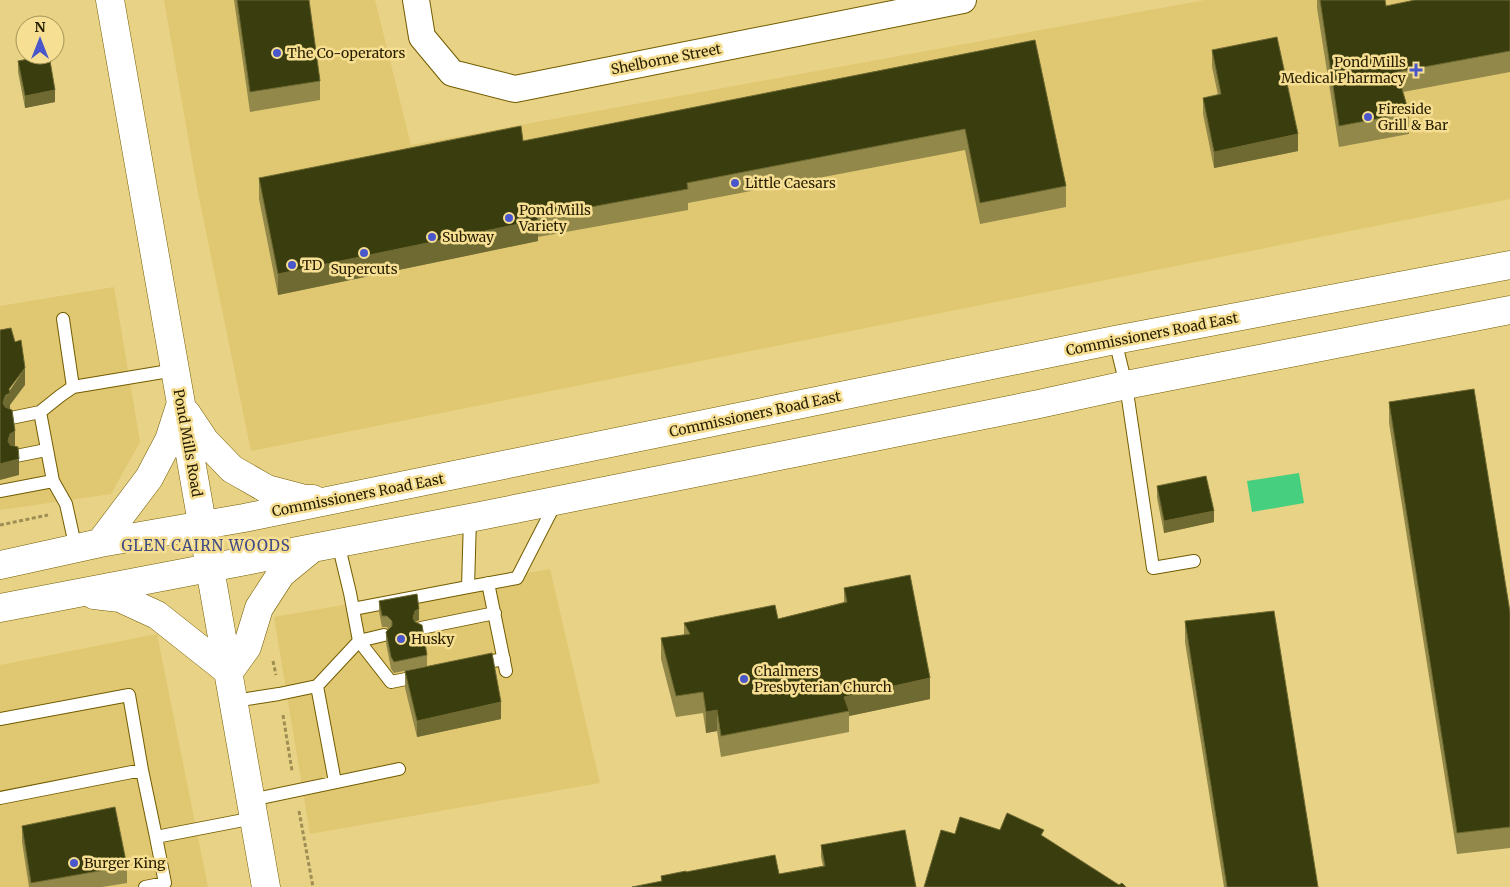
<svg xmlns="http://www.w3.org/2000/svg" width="1510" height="887" font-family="Merriweather,serif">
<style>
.built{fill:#e0c772}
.water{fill:#46cf7e}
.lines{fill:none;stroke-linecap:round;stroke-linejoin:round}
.service-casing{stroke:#725c00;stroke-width:14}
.minor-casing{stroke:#725c00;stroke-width:28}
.secondary-casing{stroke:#725c00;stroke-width:29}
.path{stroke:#9f8e53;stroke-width:3;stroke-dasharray:4 2.5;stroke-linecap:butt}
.service{stroke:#fff;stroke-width:12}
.minor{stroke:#fff;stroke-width:26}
.secondary{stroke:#fff;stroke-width:28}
.wall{fill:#91884a}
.shaded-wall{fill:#6e6a32}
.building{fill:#3a3d0e;stroke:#6e6a32}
.poi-dot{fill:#4a57cc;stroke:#f6df92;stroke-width:2}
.labels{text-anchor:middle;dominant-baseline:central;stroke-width:5;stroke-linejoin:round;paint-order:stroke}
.poi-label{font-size:14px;fill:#271e00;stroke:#f6df92;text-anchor:start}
.street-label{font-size:14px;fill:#271e00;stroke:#f6df92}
.neighbourhood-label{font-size:15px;letter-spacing:1px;fill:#3e4985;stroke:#f6df92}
</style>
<rect width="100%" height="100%" fill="#e8d285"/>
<path class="built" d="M164,0H375L411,145L1205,0H1510V199L251,451L197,188Z
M114,287L140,442L111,494L0,510V306Z
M550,569L600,783L310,834L274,617Z
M157,634L208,887H0V665Z"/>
<path class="water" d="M1299,473L1304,503L1252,512L1247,481Z"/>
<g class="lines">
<defs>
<path id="service" d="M63,319L73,387
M1115,340L1126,385L1153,568L1194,561
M11,418L40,412
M16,456L46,450
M0,491L53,481
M76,549L66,504L53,481L40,412L60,396L73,387L175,370
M488,583L506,671
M468,587L517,578L556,502
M353,609L468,587L470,518
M421,628L495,613
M384,635L359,641L391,682L421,676
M477,664L504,659
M317,686L335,782
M234,701L279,694L317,686L359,641L350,593L338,543
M0,719L129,695L142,770
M0,798L142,770L156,837L254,818
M251,800L399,769
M145,887L165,883L156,837"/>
<path id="minor" d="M416,0L422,37L452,73L515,89L963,0"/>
<path id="secondary" d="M110,0L266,887
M187,414L205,441L232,469L267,489L305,499H313
M100,543L149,478L169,440L180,406
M0,565L100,543L244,518L1115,340L1510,265
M94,595L120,598L157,615L229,672
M0,608L480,516L1039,404L1126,385L1510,310
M229,672L247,647L259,608L281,574L309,551"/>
</defs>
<use href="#service" class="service-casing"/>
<use href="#minor" class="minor-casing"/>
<use href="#secondary" class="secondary-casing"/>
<path class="path" d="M0,525L48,515
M273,661L276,675
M283,715L292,771
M299,811L313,887"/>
<use href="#service" class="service"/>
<use href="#minor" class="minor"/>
<use href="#secondary" class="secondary"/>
</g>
<path class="wall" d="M234,0H309L320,81V100L250,112Z
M1317,0H1385L1386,6L1510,0V72L1403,92L1409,113V134L1339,147L1317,8Z
M1035,40L1066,186V207L980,224L965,150L688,203V210L538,237V241L278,295L259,199V178L523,141Z
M1212,50L1298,151L1214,168L1203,114V98L1218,95L1212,67Z
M18,61L55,102L25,108L18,72Z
M1389,402L1510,612V848L1457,854L1389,423Z
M1157,486L1214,522L1164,533L1157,498Z
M844,588L930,699L849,716V732L721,757L717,731L706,733L703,713L676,717L661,659V638L684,635V623L778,619L844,602Z
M379,601L419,620L415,622L427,655V666L394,673L391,669L386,643V632L388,629L387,627H382L379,612Z
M1185,621L1318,887H1224L1185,642Z
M405,671L501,719L417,737L405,688Z
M22,826L127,866V883L102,887H29L22,842Z
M821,845L916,887L661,881V876L686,872L779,874L823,866L821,857Z"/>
<path class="shaded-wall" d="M55,90V102L25,108V96Z
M1298,134V151L1214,168V152Z
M538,220V241L278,295V274Z
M25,368V385L10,405V410L6,412L3,403L4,399Z
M15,431V448L10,450L8,441L10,434Z
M19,459V475L0,480V464Z
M1214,511V522L1164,533V521Z
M419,609V620L415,622L413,618L415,611Z
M930,678V699L849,716V711L844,697Z
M501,702V719L417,737V721Z
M717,710V731L706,733V712Z"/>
<path class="building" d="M237,0H309L320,81L250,92Z
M1320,0H1385L1386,6L1415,0H1510V51L1397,72L1409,113L1339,126Z
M1277,37L1298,134L1214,152L1203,98L1221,94L1212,50Z
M1035,40L1066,186L980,203L965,129L687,183L688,189L537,217L538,220L278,274L259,178L521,126L523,141Z
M49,55L55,90L25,96L18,61Z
M11,328L15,342L21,340L25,368L9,389L10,393L6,395L4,399L3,403L5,407L12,410L15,431L10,434L8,441L10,445L18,447L19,459L0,464V330Z
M1474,389L1510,612V827L1457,833L1389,402Z
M1206,476L1214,511L1164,521L1157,486Z
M910,575L930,678L844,697L849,711L721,736L717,710L706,712L703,692L676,696L661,638L690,634L684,623L775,605L778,619L847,602L844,588Z
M417,594L419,609L415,611L413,618L415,622L422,625L427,655L394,662L391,657L386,632L392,626V621L387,616H382L379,601Z
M1274,611L1318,887H1227L1185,621Z
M492,653L501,702L417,721L405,671Z
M115,807L127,866L31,883L22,826Z
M1007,813L1044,830L1041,835L1119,885L1122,883L1126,887H924L941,830L955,834L960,817L1000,830Z
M905,830L916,887H632L662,881L661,876L686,871V872L775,855L779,874L825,866L821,845Z"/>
<g class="poi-dot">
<circle cx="277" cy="53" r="5"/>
<path d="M1413.5 62.5h5v5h5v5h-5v5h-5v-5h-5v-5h5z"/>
<circle cx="1368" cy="117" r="5"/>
<circle cx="735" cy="183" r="5"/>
<circle cx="509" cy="218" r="5"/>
<circle cx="432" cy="237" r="5"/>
<circle cx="364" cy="253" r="5"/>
<circle cx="292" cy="265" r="5"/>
<circle cx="401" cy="639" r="5"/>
<circle cx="744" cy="679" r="5"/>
<circle cx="74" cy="863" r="5"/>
</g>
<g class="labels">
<g class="poi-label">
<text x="287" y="53">The Co-operators</text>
<text x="1406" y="62" text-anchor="end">Pond Mills<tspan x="1406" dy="16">Medical Pharmacy</tspan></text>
<text x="1378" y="109">Fireside<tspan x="1378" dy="16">Grill &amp; Bar</tspan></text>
<text x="745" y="183">Little Caesars</text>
<text x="519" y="210">Pond Mills<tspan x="519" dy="16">Variety</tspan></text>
<text x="442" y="237">Subway</text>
<text x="302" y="265">TD</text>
<text x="364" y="269" text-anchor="middle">Supercuts</text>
<text x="411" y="639">Husky</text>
<text x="754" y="671">Chalmers<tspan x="754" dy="16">Presbyterian Church</tspan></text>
<text x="84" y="863">Burger King</text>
</g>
<g class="street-label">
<text transform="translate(666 59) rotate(-11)">Shelborne Street</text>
<text transform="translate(1152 334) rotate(-11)">Commissioners Road East</text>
<text transform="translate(755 414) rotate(-12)">Commissioners Road East</text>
<text transform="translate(188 443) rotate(80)">Pond Mills Road</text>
<text transform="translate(358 495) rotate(-11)">Commissioners Road East</text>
</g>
<g class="neighbourhood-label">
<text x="206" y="545">GLEN CAIRN WOODS</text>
</g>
</g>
<g transform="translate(40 40)"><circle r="24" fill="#f6df92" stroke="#a39258"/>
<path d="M0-4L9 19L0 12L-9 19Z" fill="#4a57cc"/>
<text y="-8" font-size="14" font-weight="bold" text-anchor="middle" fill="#271e00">N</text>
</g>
</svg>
